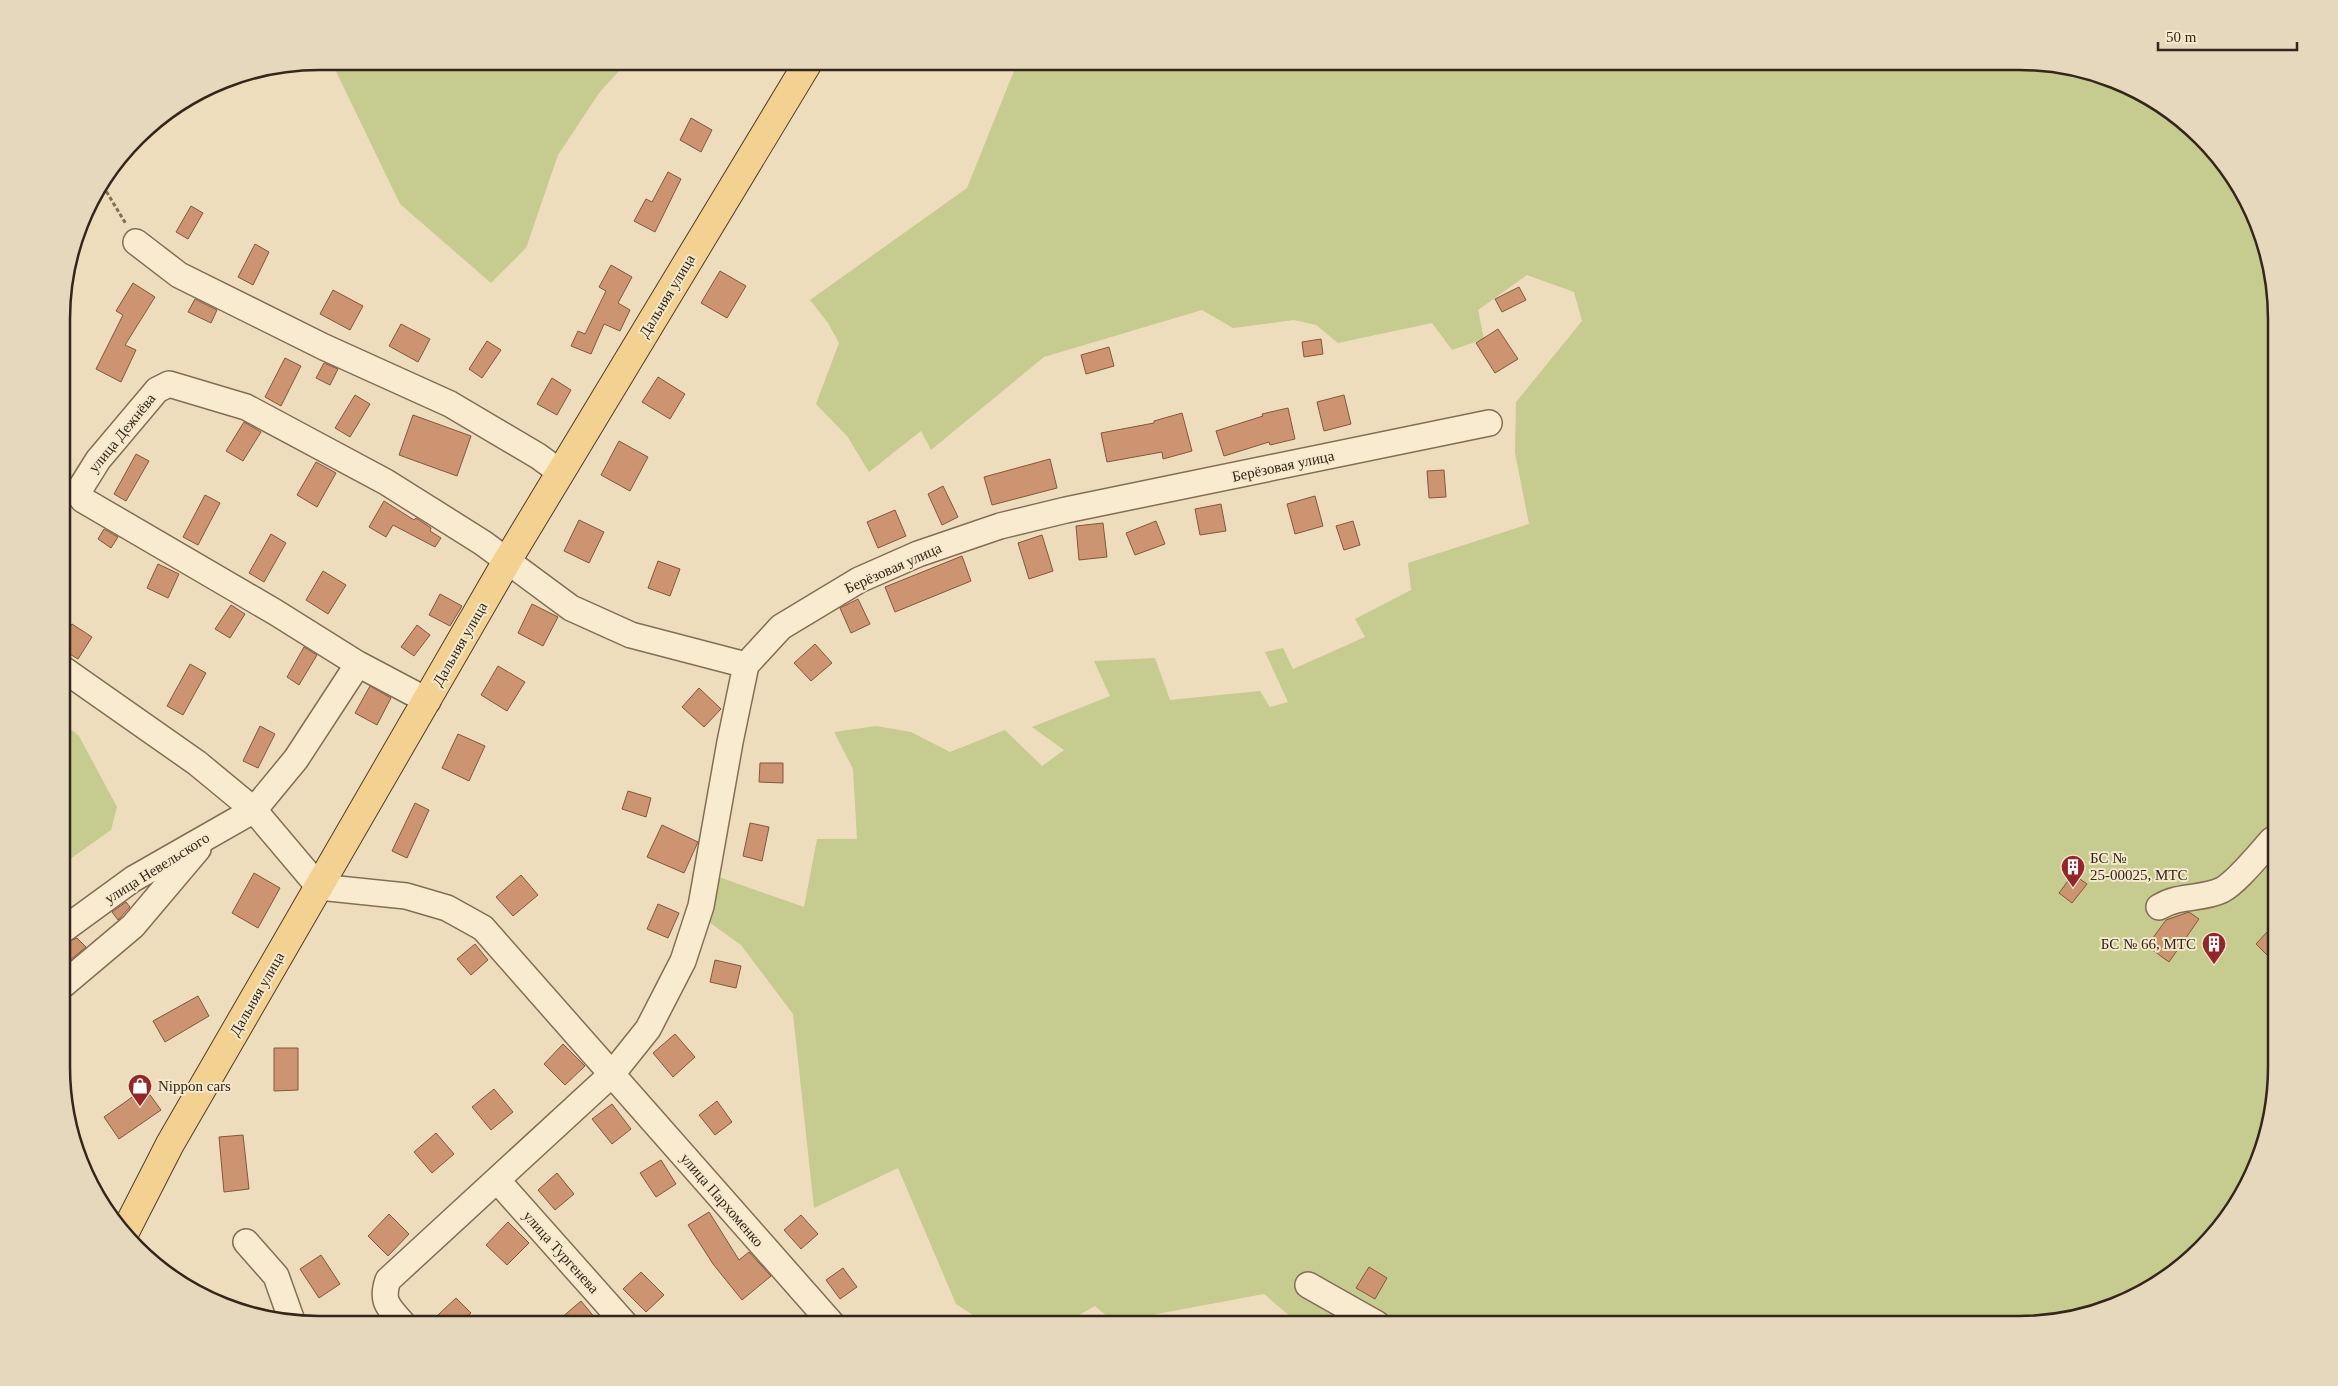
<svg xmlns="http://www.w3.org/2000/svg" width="2338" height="1386" font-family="Georgia,serif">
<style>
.green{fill:#c6cb90}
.building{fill:#cd9471;stroke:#84563b}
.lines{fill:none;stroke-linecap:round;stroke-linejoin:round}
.minor-casing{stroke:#856d55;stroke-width:28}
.major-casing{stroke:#523c2a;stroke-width:30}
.path{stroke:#856d55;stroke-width:3;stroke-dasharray:4 2.5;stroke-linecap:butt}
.minor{stroke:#f9ebcf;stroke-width:25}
.major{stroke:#f3d291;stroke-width:28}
.labels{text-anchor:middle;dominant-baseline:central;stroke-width:4;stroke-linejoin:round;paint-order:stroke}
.street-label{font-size:15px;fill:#34261b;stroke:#f5e8cb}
.poi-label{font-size:15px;fill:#34261b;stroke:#f5e8cb;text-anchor:start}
.rim{fill:none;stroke:#34261b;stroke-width:2.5}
</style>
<rect width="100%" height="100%" fill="#eeddbc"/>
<path class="green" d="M331,61H628L599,93L558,155L526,248L491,283L400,204Z
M1018,61H2019C2041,64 2066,64 2087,70C2168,95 2233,156 2263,235C2270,256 2272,281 2276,302V1083L2268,1134L2242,1196L2201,1249L2148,1290L2101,1311L2035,1324H1299L1264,1294L1114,1322L1095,1306L1062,1325H988L956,1304L898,1168L814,1208L793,1014L741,945L709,922L719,877L804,907L817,839H857L853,769L834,732L876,726L911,732L950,752L1005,730L1042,766L1064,750L1032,727L1110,696L1094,661L1155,658L1170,700L1260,691L1270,707L1288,702L1265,652L1283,648L1293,669L1365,637L1355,619L1411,590L1408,563L1529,524L1515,453L1516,402L1582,321L1574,292L1527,275L1478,310L1484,339L1452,350L1432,323L1338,343L1316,325L1294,320L1233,328L1202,310L1044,357L931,450L921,431L869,472L847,436L816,404L839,343L828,323L810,300L967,188Z
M63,723L79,736L117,807L111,830L63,864Z"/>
<path class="building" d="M691,118L712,130L701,152L680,140Z
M668,172L681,179L655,232L634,221L646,199L652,202Z
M191,206L203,213L188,239L176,232Z
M255,244L269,252L253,285L238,277Z
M611,265L632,277L618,303L630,310L620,331L604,324L591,354L571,346L578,331L585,334L606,291L599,287Z
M720,271L746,286L727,318L701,303Z
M133,283L155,297L125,345L136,350L121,382L96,369L123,315L116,311Z
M1519,287L1526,300L1502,312L1495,299Z
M333,290L363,306L350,330L320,314Z
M195,299L217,310L211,323L188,312Z
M401,324L430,339L418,362L389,346Z
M1498,329L1518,359L1495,373L1476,343Z
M1321,339L1323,354L1304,357L1302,342Z
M487,341L501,350L482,378L469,369Z
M1109,347L1114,366L1086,374L1081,355Z
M285,358L301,366L281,406L265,397Z
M324,363L338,369L330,385L316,378Z
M658,377L685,394L670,419L642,402Z
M552,378L571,390L557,415L537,404Z
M355,395L370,404L350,437L335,428Z
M1344,395L1351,424L1324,431L1317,402Z
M1288,408L1295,439L1270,445L1269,442L1224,456L1216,431L1263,416L1262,414Z
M1182,413L1192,451L1163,459L1162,452L1107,462L1101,433L1154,423V421Z
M413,415L471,436L457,476L399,455Z
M244,422L261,432L243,461L226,451Z
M619,441L648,457L630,491L601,475Z
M136,454L149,461L126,501L114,494Z
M1050,459L1057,488L992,505L984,477Z
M316,462L336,473L317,507L297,495Z
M1444,470L1446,497L1429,498L1427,471Z
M943,486L958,517L942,525L928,494Z
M205,495L220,503L198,545L183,537Z
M1315,496L1323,526L1295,534L1287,504Z
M384,501L414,520L416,518L431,528L430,531L441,538L435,547L393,525L386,537L369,527Z
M1221,504L1226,531L1200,535L1195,509Z
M895,510L906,536L878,548L867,522Z
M579,520L604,532L589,563L564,551Z
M1156,521L1165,544L1135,555L1126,533Z
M1353,521L1360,545L1344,550L1336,526Z
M1103,523L1107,557L1079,560L1076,526Z
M104,529L118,537L111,548L98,539Z
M271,534L286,543L264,582L249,573Z
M1042,535L1053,571L1029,579L1018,543Z
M962,556L971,581L895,612L885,587Z
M658,561L680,569L670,596L648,588Z
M158,564L179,574L168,598L147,588Z
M323,571L346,585L328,614L306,600Z
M440,594L462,606L450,626L429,615Z
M858,599L870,624L851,633L840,608Z
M532,604L558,617L543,646L518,633Z
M231,605L245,614L230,638L215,629Z
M72,624L92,637L78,659L63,650V637Z
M417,625L430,635L414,656L401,647Z
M815,644L832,663L811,681L794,663Z
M304,647L317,655L299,685L287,677Z
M190,664L206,673L183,715L167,706Z
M498,666L525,682L507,711L481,695Z
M370,686L391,698L377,725L355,713Z
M699,688L721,709L704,727L682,707Z
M260,726L275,734L258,768L243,761Z
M458,734L485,746L469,781L442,768Z
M760,763H783V783L759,782Z
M628,791L651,798L646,817L622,809Z
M415,803L429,810L407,858L392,851Z
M750,823L769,827L762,861L743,856Z
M662,825L698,842L684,873L647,857Z
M254,873L280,888L258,928L232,913Z
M2073,874L2087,884L2072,903L2059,893Z
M521,875L538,895L513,916L496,897Z
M126,902L130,907L118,920L112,912Z
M658,904L679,913L668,938L647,929Z
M2189,912L2199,919L2169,962L2147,946L2166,920Z
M2268,931L2276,939V947L2268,956L2256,944Z
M77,938L86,947L63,966V944Z
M475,944L488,960L471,975L457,959Z
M715,960L741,966L736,988L710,982Z
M198,996L209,1016L165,1042L153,1021Z
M675,1034L695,1057L673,1077L653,1053Z
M563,1044L585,1066L565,1085L544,1064Z
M274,1048H298V1090L274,1091Z
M145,1088L161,1110L119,1139L104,1117Z
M494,1089L513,1112L491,1130L472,1107Z
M717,1101L732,1122L715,1135L699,1115Z
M612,1104L631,1129L612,1144L592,1119Z
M436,1133L454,1154L432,1173L414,1152Z
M243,1135L249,1189L224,1192L219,1137Z
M661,1160L676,1184L656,1197L640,1173Z
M557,1173L574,1194L555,1210L538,1190Z
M709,1212L739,1260L749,1252L771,1276L742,1300L713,1264L688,1225Z
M389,1214L409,1234L388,1256L368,1236Z
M801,1215L818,1234L801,1249L784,1230Z
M508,1222L529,1243L507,1265L486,1245Z
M321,1255L340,1284L319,1298L300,1269Z
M1369,1267L1387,1278L1375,1299L1356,1288Z
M843,1268L857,1287L840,1299L826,1280Z
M641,1272L664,1295L646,1312L623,1289Z
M456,1298L471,1313L458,1325H448L438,1315Z
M581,1301L601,1325H553Z"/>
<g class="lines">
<defs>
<path id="minor" d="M136,242L179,275L324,347L450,404L538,456L560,472
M63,669L197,763L254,810L296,759L358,664
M428,701L358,664L275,612L83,500L78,492L98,460L157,390L169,384L246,407L386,482L483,543L571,608L631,635L746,665
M2159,907C2181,894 2201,900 2222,890C2237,882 2260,853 2272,840L2276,838
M63,930L133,879L254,810L319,887L406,896L447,908L483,928L833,1325
M63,985L133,926L198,849
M497,1180L626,1325
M246,1242L276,1276L292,1321
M1308,1285L1377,1324
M404,1325C390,1308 380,1303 388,1280L612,1074L648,1029L683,961L701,906L730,742L746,665L781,627L859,580L918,554L1000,526L1066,510L1489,423"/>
<path id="major" d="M124,1234L170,1144L507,561L809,61"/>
</defs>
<use href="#minor" class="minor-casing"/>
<use href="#major" class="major-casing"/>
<path class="path" d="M103,186L126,224"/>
<use href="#minor" class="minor"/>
<use href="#major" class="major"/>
</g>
<defs>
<symbol id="building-pin" viewBox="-11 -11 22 30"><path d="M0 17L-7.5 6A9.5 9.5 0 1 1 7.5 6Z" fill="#952529" stroke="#f5e8cb"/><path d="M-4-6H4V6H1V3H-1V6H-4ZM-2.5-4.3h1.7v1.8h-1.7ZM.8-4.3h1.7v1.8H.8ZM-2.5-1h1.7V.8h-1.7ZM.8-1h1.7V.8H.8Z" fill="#fff"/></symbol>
<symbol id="shop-pin" viewBox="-11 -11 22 30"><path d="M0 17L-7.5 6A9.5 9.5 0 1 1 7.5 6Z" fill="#952529" stroke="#f5e8cb"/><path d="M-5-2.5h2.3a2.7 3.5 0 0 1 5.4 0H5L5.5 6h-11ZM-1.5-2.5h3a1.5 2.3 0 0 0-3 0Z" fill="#fff"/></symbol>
</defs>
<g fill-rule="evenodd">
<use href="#building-pin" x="2059" y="853" width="28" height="38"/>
<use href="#building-pin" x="2200" y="930" width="28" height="38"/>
<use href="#shop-pin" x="126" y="1072" width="28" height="38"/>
</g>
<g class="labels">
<g class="street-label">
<text transform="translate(667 296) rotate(-59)">Дальняя улица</text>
<text transform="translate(122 433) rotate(-51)">улица Дежнёва</text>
<text transform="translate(1283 466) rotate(-12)">Берёзовая улица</text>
<text transform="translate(893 568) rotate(-24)">Берёзовая улица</text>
<text transform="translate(460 644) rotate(-60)">Дальняя улица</text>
<text transform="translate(157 868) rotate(-32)">улица Невельского</text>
<text transform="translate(257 994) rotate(-60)">Дальняя улица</text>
<text transform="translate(722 1200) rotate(49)">улица Пархоменко</text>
<text transform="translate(561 1252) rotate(48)">улица Тургенева</text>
</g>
<g class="poi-label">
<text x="2090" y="858">БС №<tspan x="2090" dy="17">25-00025, МТС</tspan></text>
<text x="2196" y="944" text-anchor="end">БС № 66, МТС</text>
<text x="158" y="1086">Nippon cars</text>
</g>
</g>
<path d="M0 0H2338V1386H0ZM319 70H2019A249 249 0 0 1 2268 319V1067A249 249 0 0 1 2019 1316H319A249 249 0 0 1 70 1067V319A249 249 0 0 1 319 70Z" fill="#e6d8bd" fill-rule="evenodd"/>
<path class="rim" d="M319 70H2019A249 249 0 0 1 2268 319V1067A249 249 0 0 1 2019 1316H319A249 249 0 0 1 70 1067V319A249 249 0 0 1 319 70Z"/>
<path d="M2158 42v8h139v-8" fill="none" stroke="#34261b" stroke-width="2.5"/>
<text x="2166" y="42" font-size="15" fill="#34261b" stroke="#f5e8cb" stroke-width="4" paint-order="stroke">50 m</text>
</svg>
